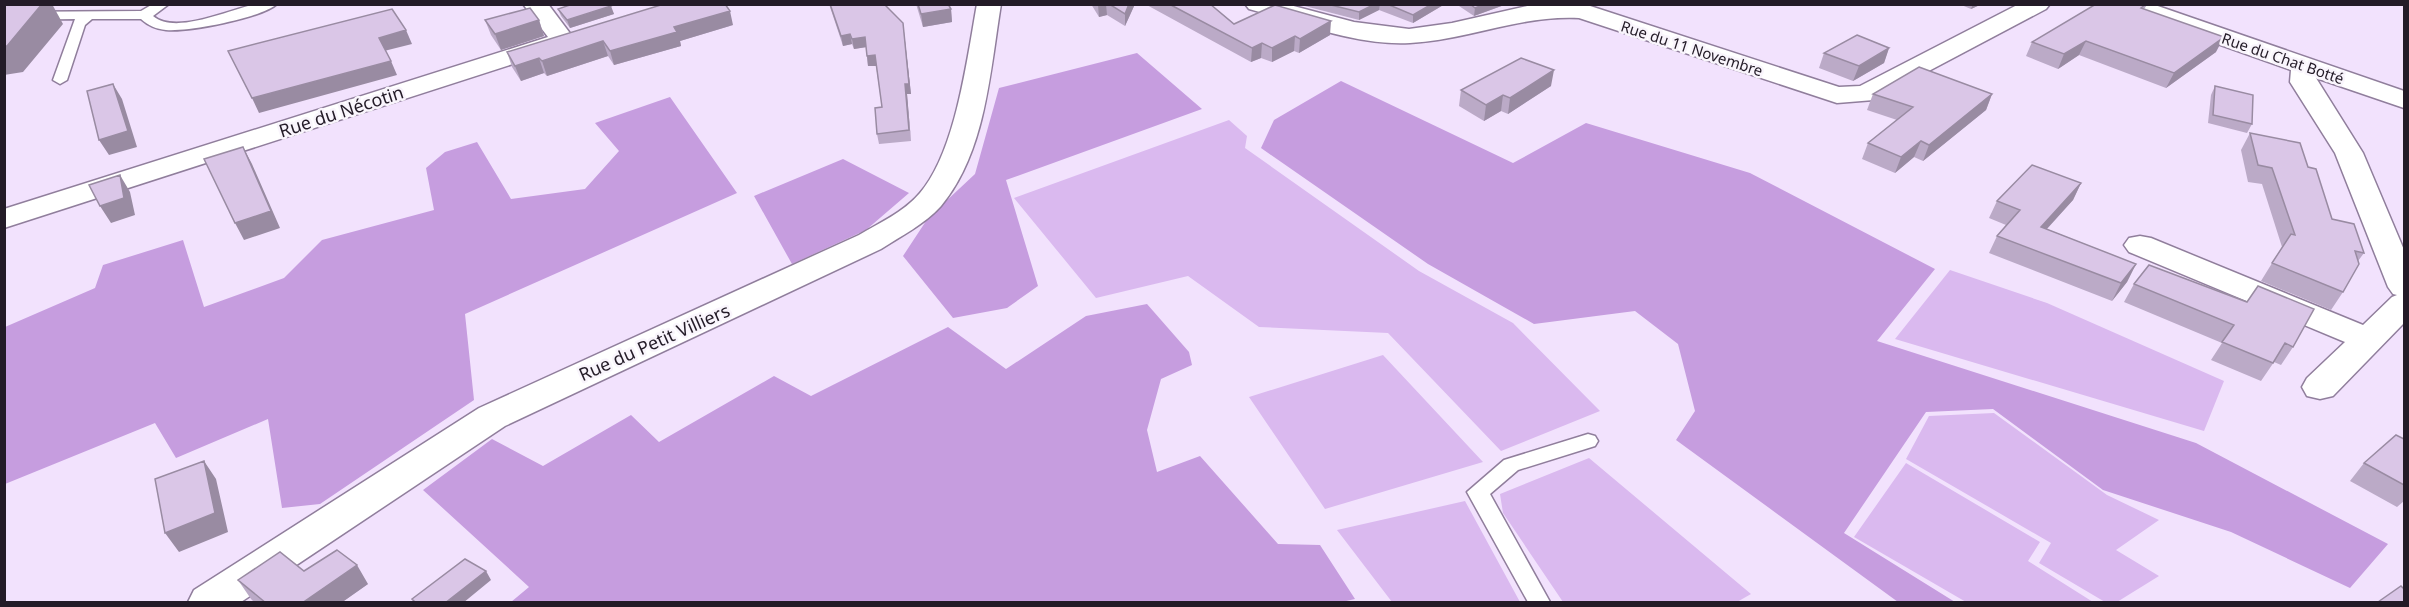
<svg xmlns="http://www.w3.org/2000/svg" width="2409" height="607" font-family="'Noto Sans',sans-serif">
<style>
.green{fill:#dab9ef}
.forest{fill:#c69ddf}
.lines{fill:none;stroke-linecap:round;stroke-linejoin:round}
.service-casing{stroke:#907e9c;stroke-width:3}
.minor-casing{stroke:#907e9c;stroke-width:3}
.service{fill:#fff;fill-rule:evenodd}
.minor{fill:#fff;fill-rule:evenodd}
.wall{fill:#bbaac7}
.shaded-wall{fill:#998ba2}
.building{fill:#dac6e7;stroke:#998ba2;stroke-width:1.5}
.labels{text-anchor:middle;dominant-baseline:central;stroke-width:5;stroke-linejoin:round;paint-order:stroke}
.far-street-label{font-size:15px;fill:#231b27;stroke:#f9f5fc}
.street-label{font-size:18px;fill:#231b27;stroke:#f9f5fc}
</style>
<rect width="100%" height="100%" fill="#f2e2fd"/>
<path class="green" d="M1229,120L1247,136L1245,148L1419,271L1513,323L1600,411L1501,451L1388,333L1259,327L1188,276L1096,298L1014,198Z
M1950,270L2047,303L2224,381L2204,431L1895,339Z
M1383,355L1483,462L1325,509L1249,397Z
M1994,413L2107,495L2159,520L2116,550L2159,576L2117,602H2105L2039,563L2051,543L1906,459L1929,416Z
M1589,458L1751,594L1737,602H1563L1503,513L1500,494Z
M1906,463L2040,542L2028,561L2093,602H1966L1854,537Z
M1465,501L1520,602H1392L1337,530Z"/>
<path class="forest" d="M1137,53L1202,109L1006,180L1038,286L1007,308L953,318L903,256L928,218L975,174L999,88Z
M1341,81L1513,163L1586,123L1750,173L1935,269L1877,341L2196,443L2388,544L2350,588L2231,532L2103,490L1993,409L1926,412L1844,533L1955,602H1898L1676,440L1695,411L1678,344L1635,311L1534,324L1428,264L1261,148L1274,120Z
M670,97L737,193L465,314L474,400L320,504L282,508L268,419L176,458L155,423L5,484V327L95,288L103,265L183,240L204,307L284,278L322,240L434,210L426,168L445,152L477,142L511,199L585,189L619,151L595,123Z
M843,159L909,193L866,230L792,264L754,196Z
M1147,304L1189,352L1192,365L1161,379L1147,430L1157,472L1200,456L1278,544L1320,545L1355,599L1342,602H511L529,587L423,490L492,439L543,466L631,415L659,442L774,376L811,396L948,327L1006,369L1086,316Z"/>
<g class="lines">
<defs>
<path id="service" d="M153,4H169L153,16C176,36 232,8 258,4C264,4 271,4 277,4C261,18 189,32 166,30C156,29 149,26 141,19H92L85,25L67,80L60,84L53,80L75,19L4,20V12L141,11Z
M1588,434L1595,436L1598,441L1595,446L1518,470L1490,494L1550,602H1528L1467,492L1504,460Z"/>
<path id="minor" d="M523,4H548L575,40L572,45L4,228V209L548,37Z
M977,4H1001C990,71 986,152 941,206C925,224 901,236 881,249L505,426L241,602H188L194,590L479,408L859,235C879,223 904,212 920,193C956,151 967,59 977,4Z
M1245,4H1286L1354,22L1409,29L1452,23L1536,4H1584L1839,87L1860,86L2019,4H2050L2046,9L1874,100L1837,103L1579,18C1520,15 1468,40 1410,43C1356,46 1300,23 1249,9Z
M2115,4H2152L2404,91V108L2316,78L2363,153L2404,250V323L2333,396L2320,399L2307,396L2302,387L2307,378L2345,342L2129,252L2124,245L2129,238L2140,236L2151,238L2363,325L2392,297L2397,295L2393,294L2388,287L2335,153L2290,82L2291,70L2119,9Z"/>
</defs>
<use href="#service" class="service-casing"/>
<use href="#minor" class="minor-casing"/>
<use href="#service" class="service"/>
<use href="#minor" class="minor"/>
</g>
<path class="wall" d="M564,4H609L614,14L570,28L561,16L558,9L565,7Z
M829,4H884L903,23L911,94H907L911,141L879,144L877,134L882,107L876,66H868L866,47L854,49L852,44L843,46Z
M916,4H948L951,9L952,22L923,27Z
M1091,4H1135L1125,26L1107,15L1099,17Z
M1145,4H1210L1234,24L1330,35L1299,53L1294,51L1272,62L1261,58L1251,62Z
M1297,4H1445L1413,23L1379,10L1359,20Z
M1456,4H1507L1474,16Z
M1959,4H1982L1971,9Z
M2147,5L2144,9L2216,52L2166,88L2079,55L2058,69L2026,56L2032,42Z
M485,20H539L544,36L501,50L491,35Z
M733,25L680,41L681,46L614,65L608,56L547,76L544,73L521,81L512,67L507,52Z
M1889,48L1884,63L1853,81L1819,68L1824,53Z
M1551,86L1508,114L1501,111L1484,121L1459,106L1461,90Z
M2215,86L2252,124L2247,133L2208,123L2211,95Z
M1873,94H1992L1986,110L1923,161L1914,157L1895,173L1862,159L1868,143L1897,120L1867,110Z
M2250,133L2308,167L2332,219L2364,253L2358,261L2343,292L2331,310L2261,281L2282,247L2262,184L2248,182L2241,150Z
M2081,183L2073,200L2047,229L2136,264L2127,282L2112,301L1989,253L1997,236L2006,225L1989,218L1997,201Z
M2134,284L2293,347L2281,365L2274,362L2261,381L2211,360L2222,343L2124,302Z
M2404,439V501L2397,507L2350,481L2364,463Z
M304,571L368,584L341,603H255L251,599L238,580Z"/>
<path class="shaded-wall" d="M42,4H52L63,24L23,72L4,75V46Z
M1101,4H1106L1107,15L1099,17L1098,5Z
M1129,4H1135L1125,26V14Z
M1375,4H1380L1379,10L1359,20V12Z
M1432,4H1445L1413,23V15Z
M1485,4H1507L1474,16L1475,8Z
M1973,4H1982L1971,9Z
M611,6L614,14L570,28L567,20Z
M951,9L952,22L923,27L921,14Z
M730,11L733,25L680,41L681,46L614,65L610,51L674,27Z
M539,20L544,36L501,50L495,34Z
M1331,21L1330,35L1299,53L1300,39Z
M903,23L911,94H907L911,141L905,84Z
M406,30L412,44L384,51L379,38Z
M850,34L852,44L843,46L841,36Z
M1295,36L1294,51L1272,62V48Z
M865,37L867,47L854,49L852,39Z
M2224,37L2216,52L2166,88L2174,73Z
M603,41L608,56L547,76L542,61Z
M2086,41L2079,55L2058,69L2064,54Z
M1262,43L1261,58L1251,62L1252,48Z
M1889,48L1884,63L1853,81L1859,66Z
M875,55L877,66H868L867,56Z
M539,58L544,73L521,81L515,66Z
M391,61L397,75L259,113L252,98Z
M1554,70L1551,86L1508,114L1510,98Z
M113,84L122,99L137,147L109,155L99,140Z
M1992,94L1986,110L1923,161L1929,145Z
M1503,95L1501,111L1484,121L1486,105Z
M1921,141L1914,157L1895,173L1901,157Z
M243,147L252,164L280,228L244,240L235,223Z
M120,175L130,192L135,215L111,223L100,206Z
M2081,183L2073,200L2033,244L2041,227Z
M2136,264L2127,282L2112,301L2121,283Z
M204,461L216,479L228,532L179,552L165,533Z
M357,565L368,584L341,603H302Z
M486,571L491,580L463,603H445Z"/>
<path class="building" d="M4,4H42L7,46H4Z
M569,4H609L611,6L567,20L558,9L570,5Z
M664,4H725L730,11L674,27L677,32L610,51L603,41L542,61L539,58L515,66L507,52Z
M830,4H884L903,23L909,84H905L909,130L877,134L875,108L882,107L875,55L867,56L865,37L852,39L850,34L841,36Z
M918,4H948L951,9L921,14Z
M1109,4H1129L1125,14Z
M1169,4H1210L1234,24L1275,5L1331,21L1300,39L1295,36L1272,48L1262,43L1252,48Z
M1327,4H1375L1359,12Z
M1387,4H1432L1413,15Z
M1470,4H1485L1475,8Z
M2096,4H2146L2141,8L2224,37L2174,73L2086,41L2064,54L2032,42Z
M530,8L539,20L495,34L485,20Z
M392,9L406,30L379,38L391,61L252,98L228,51Z
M1857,35L1889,48L1859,66L1824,53Z
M1521,58L1554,70L1510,98L1503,95L1486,105L1461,90Z
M1919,67L1992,94L1929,145L1921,141L1901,157L1868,143L1913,107L1873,94Z
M113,84L128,131L99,140L87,91Z
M2215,86L2253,95L2252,124L2213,115Z
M2250,133L2300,143L2308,167L2316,169L2332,219L2354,224L2364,253L2355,251L2359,264L2343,292L2272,263L2291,234L2295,235L2272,168L2258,165Z
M243,147L271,211L235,223L204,159Z
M2032,165L2081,183L2041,227L2136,264L2121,283L1997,236L2020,210L1997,201Z
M120,175L124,198L100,206L89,185Z
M2149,265L2247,302L2258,286L2314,309L2293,347L2285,343L2273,363L2222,342L2234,325L2134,284Z
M2396,435L2404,439V485L2364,463Z
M204,461L215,513L165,533L155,479Z
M337,550L357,565L302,603H266L238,580L280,552L304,571Z
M465,559L486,571L445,603H416L412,599Z
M2401,586L2404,589V603L2378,602Z"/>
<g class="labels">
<g class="far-street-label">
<text transform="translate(1692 48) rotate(18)">Rue du 11 Novembre</text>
<text transform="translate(2283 58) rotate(19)">Rue du Chat Botté</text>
</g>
<g class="street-label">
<text transform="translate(341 111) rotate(-18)">Rue du Nécotin</text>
<text transform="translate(654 342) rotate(-24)">Rue du Petit Villiers</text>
</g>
</g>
<rect width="2409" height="607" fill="none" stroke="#231b27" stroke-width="12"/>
</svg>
